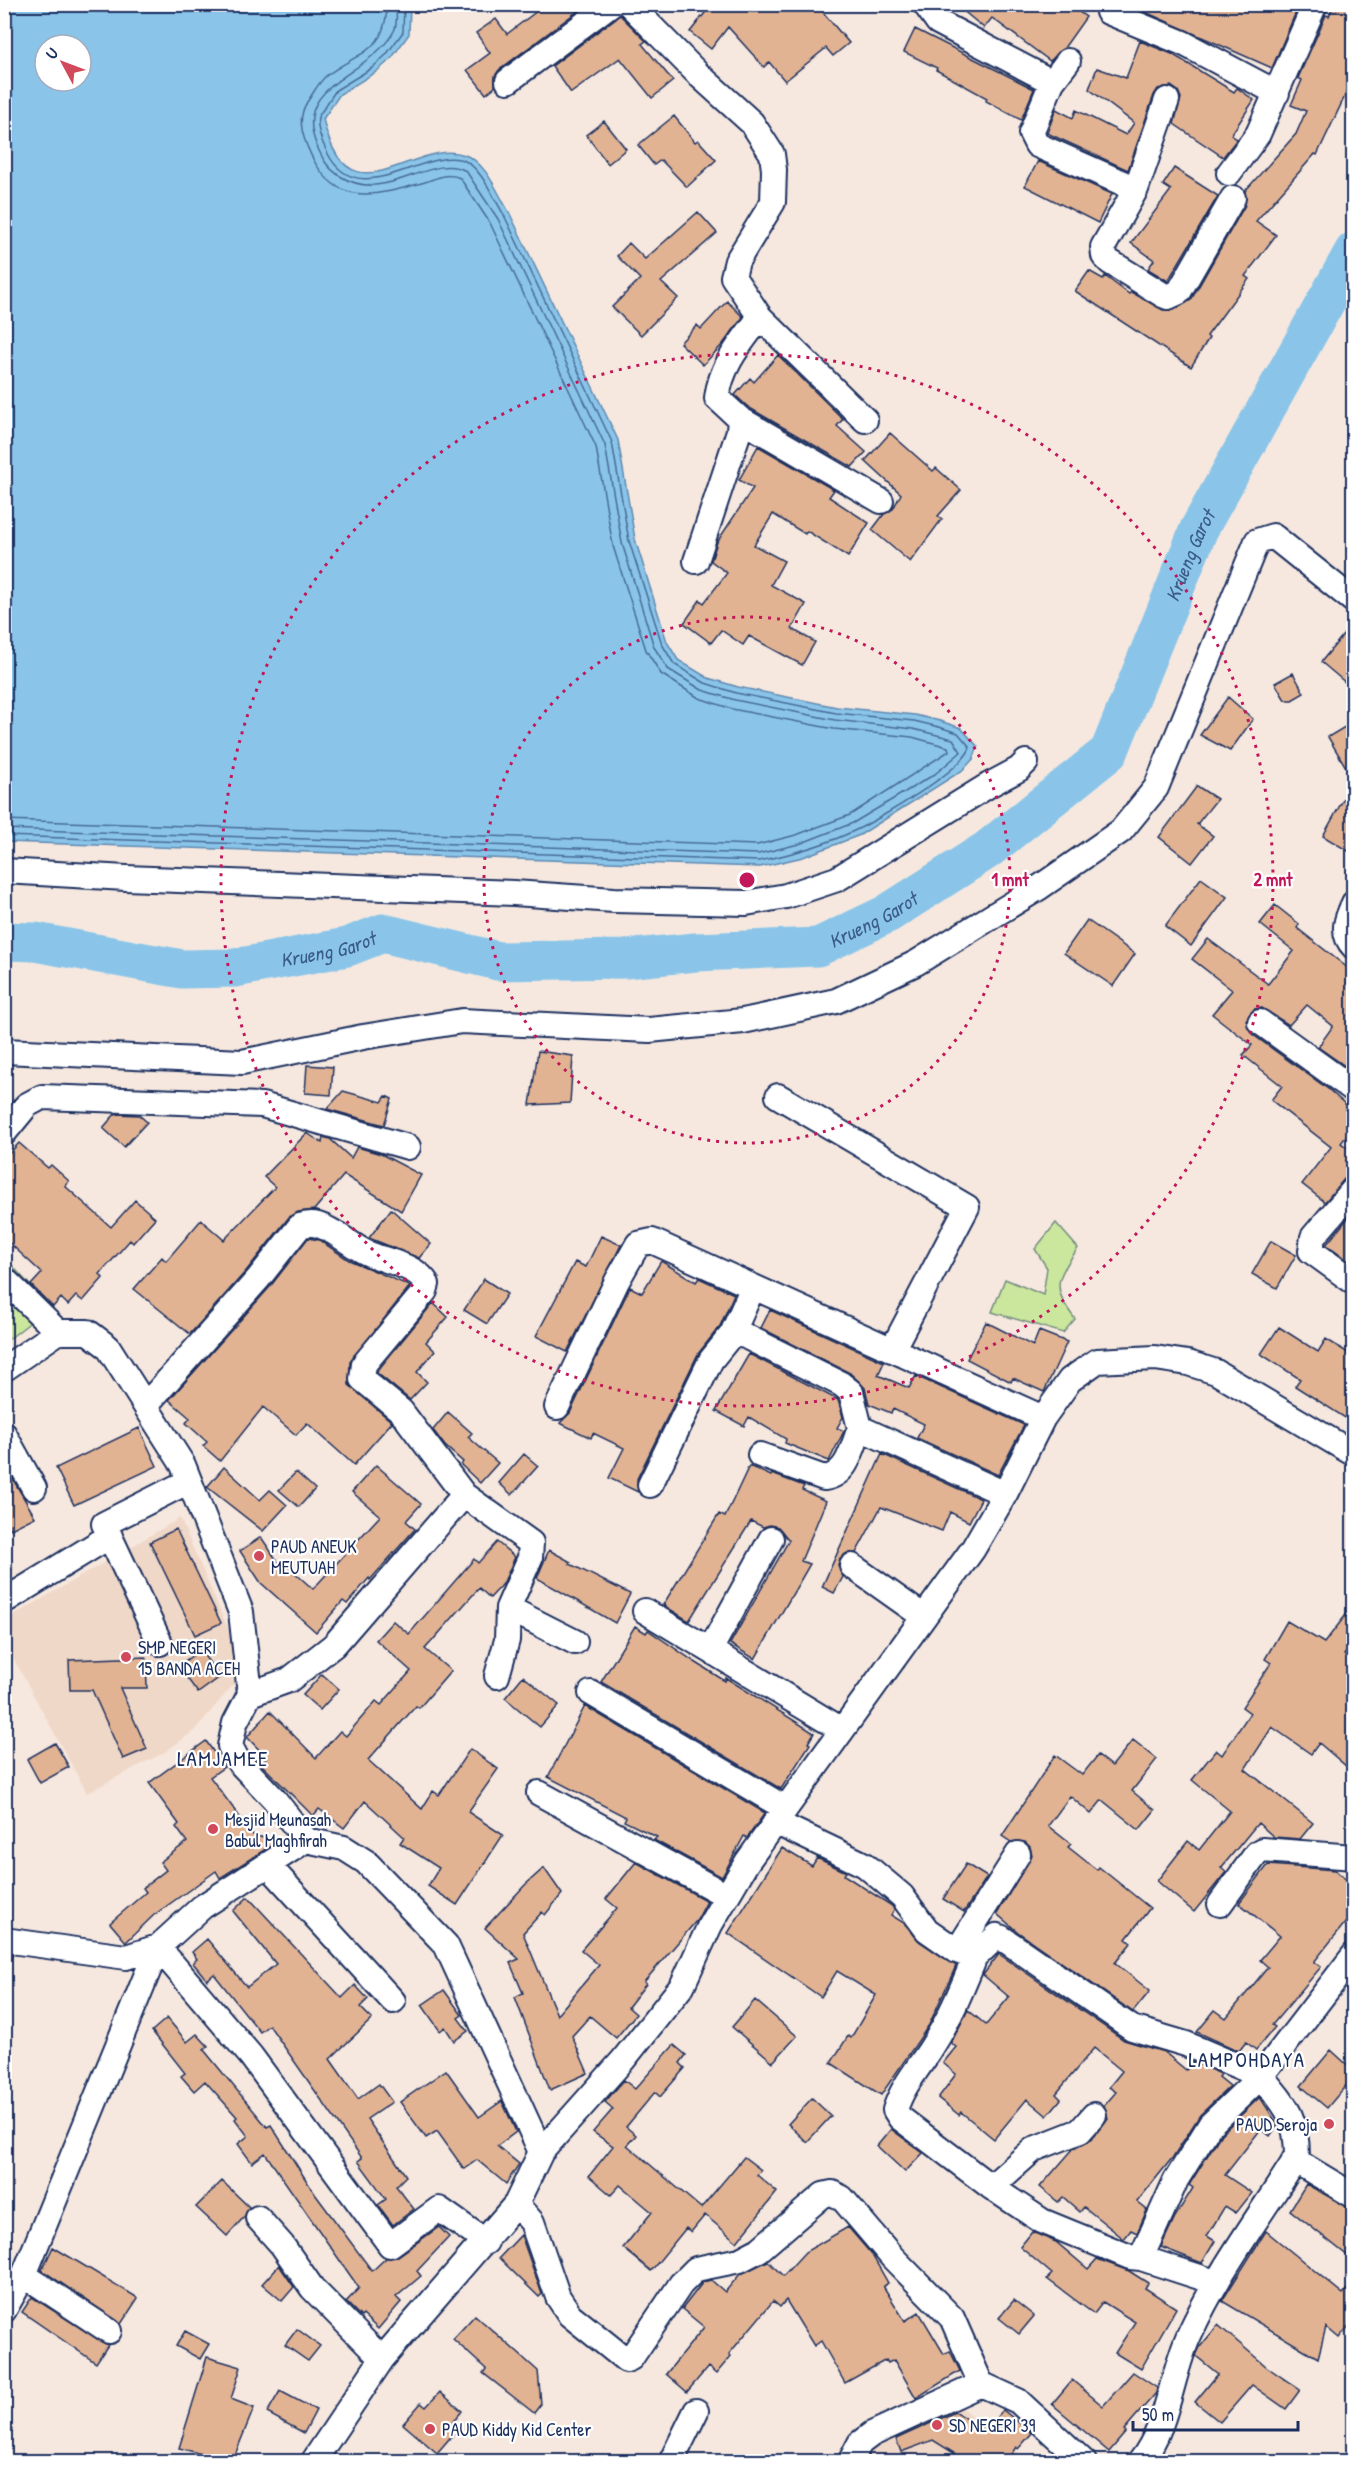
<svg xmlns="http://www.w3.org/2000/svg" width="1358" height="2466" font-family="'Patrick Hand',sans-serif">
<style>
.built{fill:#f0d8c8}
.green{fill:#cbe79e;stroke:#738b7e;stroke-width:1.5}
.water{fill:#8ac5e9;stroke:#5e89b1;stroke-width:1.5;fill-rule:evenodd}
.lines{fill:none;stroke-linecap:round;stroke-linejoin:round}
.shore{stroke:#476b96;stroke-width:1.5}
.river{stroke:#8ac5e9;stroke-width:39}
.building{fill:#e2b393;stroke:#1b2f5e;stroke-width:1.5}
.minor-casing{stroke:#1b2f5e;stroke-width:28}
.minor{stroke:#fff;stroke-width:24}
.ring{fill:none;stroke:#c2185b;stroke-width:3;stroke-dasharray:3 6}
.poi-dot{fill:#d1495b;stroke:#fff;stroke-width:2}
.labels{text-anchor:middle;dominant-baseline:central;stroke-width:4.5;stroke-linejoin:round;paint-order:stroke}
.poi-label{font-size:18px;fill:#1b2f5e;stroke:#fff;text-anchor:start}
.water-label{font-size:20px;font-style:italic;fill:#3c5c88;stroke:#fff}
.quarter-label{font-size:21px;letter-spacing:1.5px;fill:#1b2f5e;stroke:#fff}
.centre{fill:#c2185b;stroke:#fff;stroke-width:3}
.ring-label{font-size:18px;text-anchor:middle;font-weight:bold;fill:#c2185b;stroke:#fff;stroke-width:4.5;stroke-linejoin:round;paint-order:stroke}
</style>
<rect width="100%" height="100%" fill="#f6e8df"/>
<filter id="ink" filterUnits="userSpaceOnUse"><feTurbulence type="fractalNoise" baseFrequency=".0167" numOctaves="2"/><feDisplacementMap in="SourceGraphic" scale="12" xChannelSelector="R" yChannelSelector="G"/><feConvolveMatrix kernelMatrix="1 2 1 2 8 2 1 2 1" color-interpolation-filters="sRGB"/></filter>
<g filter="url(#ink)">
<path class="built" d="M180,1518L246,1670L194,1731L165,1752L87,1793L5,1643L4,1621Z
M943,2393L1022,2456L1018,2462H866L868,2438Z"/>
<path class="green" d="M1056,1223L1078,1248C1057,1279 1050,1286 1075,1319L1063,1333L992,1312L1005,1279L1043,1295L1047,1268L1035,1249Z
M5,1258L50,1307L5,1342Z"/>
<path class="water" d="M5,4L410,5L409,34L391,59L376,72L340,94L323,119C348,227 414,136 465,155C486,162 498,194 509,212L618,440L635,539L667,642L678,660L708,678L738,687L837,707L915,715L940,721L961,728L978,747L973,759L963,770L860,835L803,857L760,867L5,842ZM45,45H81V81H45Z"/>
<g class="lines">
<path class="shore" d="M4,820L757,845L796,835L850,815L949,751L948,747L912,737L834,729L732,709L699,698L661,674L646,650L613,546L596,447L490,223L460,178C448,172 437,178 425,182C372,197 332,209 307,146C301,131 298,117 307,102C313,94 318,83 326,76C358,51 386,54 387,4
M4,829L758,854L799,844L853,823L935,774L961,752L953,739L913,729L835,720L735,700L702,690L668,669L654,647L622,543L605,445L498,219L466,171C430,151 387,206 340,176C327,168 322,158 316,144C292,83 370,76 394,31C398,24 396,13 396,4
M4,836L759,861C792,854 825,845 856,830C878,820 966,768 970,747L958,733L939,727L914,721L836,713L736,693L705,683L674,664L662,644L629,541L612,442L504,215C494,199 481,167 463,160C424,147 357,214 327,152C322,142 316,128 318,117L336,90L372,68L386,55L403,32L404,4"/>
<path class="river" id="s1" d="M4,941L35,942L182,969L235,968L347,947L383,933L498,961L625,959L696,952L818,947L887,914L987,850L1109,752L1199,529L1354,251"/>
</g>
<path class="building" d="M546,4H587L499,70L495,76V87L486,94L467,70L490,53L476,33L496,19L507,34Z
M712,4H816L849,43L833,56L826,48L785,81L769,62L764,67L728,27L711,49L690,32Z
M955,4H1068L1086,17L1064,48L1050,61L992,18L984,28Z
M1127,4H1298L1299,5L1272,68Z
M1334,4H1353V79L1317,155L1315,154L1256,221L1276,235L1245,276L1249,279L1207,336L1209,338L1191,367L1075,291L1089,271L1103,279L1105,276L1129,294L1131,292L1163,310H1174L1191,300L1245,205V191L1296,134L1306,111L1291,105L1302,80L1298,78L1326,15L1329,16Z
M620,15L646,41L642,44L673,81L652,98L620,58L571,93L552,66Z
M915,29L1034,89L1021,120L986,101L987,98L936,70L937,68L904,52Z
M1140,41L1172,54L1234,92L1237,88L1254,100L1231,135L1237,139L1223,157L1174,124L1181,98L1178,91L1171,86L1158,89L1154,95L1128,170L1047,133L1056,109L1073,118L1076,110L1126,135L1134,123L1089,89L1097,68L1126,78Z
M674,116L695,142L698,140L716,160L687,187L661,160L654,165L638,145Z
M604,121L626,149L608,164L586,135Z
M1038,161L1112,194L1098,223L1025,186Z
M1174,168L1218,196L1168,281L1148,269L1154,260L1131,243L1171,190L1163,185Z
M698,212L717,233L661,282L678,298L641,335L612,307L640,279L617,256L629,243L645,259Z
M727,301L743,317L723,344L703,365L680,343L697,325L701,329Z
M778,355L843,419L837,426L866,452L852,467L748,407L735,395L750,378L754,382Z
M890,433L933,471L936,468L961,490L938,516L942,519L910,562L872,530L884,514L893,509L901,494L865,461Z
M758,446L834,490L829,497L869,523L848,557L807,531L805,534L773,514L754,545L784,561L771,585L806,604L792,629L815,642L802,665L749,636L743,645L721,630L711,643L684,623L700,600L704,603L727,573L711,561L717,542L753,488L739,480Z
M1353,623V689L1321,662Z
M1293,673L1304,693L1292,700H1285L1275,683Z
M1228,697L1253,719L1230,751L1200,735Z
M1353,722V779L1328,737Z
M1353,782V854L1323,836Z
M1197,786L1217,799L1197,824L1213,836L1192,863L1159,837Z
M1201,878L1227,897L1191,946L1165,926Z
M1275,905L1299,924L1297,928L1353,972V1054L1345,1066L1318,1047L1333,1026L1307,1005L1289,1025L1262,1008L1254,1009L1246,1020L1252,1034L1328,1089L1353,1111V1127L1341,1143L1353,1152V1175L1344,1179L1325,1202L1302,1184L1331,1147L1271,1100L1282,1086L1243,1055L1252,1045L1212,1014L1232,990L1192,959L1208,939L1268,984L1294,951L1260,924Z
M1087,920L1135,954L1113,986L1064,953Z
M538,1051L573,1056L570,1103L530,1105Z
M307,1065L333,1067L331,1095L305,1093Z
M343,1091L382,1102L386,1096L392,1099L384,1125L327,1109Z
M115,1114L139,1115L147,1122L124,1147L103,1128Z
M307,1133L322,1143L323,1137L330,1139L351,1158L357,1147L381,1154L421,1175L401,1211L344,1175L314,1210L298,1212L289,1217L247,1270L190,1334L134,1289L162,1257L166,1261L201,1220L224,1240L275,1187L264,1177Z
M19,1143L48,1168L51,1165L69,1181L65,1186L111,1227L135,1200L155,1218L133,1243L130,1240L100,1274L103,1278L83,1301L76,1296L68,1305L61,1298L53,1307L31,1285L42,1273L4,1238V1159Z
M391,1209L431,1244L419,1258L369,1238Z
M1353,1212V1264L1326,1245Z
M601,1236L621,1245L567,1352L536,1336L575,1262L586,1267Z
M308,1238L319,1240L349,1260L410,1286L350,1362L349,1385L392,1422L354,1465L307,1423L296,1435L263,1407L220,1461L203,1446L207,1442L186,1423L190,1418L169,1400L269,1288Z
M1271,1241L1296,1255L1277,1288L1252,1274Z
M661,1261L696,1282L699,1278L734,1294L720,1326L698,1354L637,1479L638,1492L609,1478L624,1448L593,1433L591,1438L560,1423L570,1413L630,1287L642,1293Z
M484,1279L507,1294L487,1324L464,1310Z
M433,1303L448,1317L426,1342L435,1351L417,1372L427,1382L410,1400L377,1373L378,1370Z
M770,1310L884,1362L878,1375L909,1388L916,1376L1024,1425L998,1475L917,1438L924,1424L893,1409L891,1413L869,1404L865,1388L850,1373L761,1328Z
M986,1322L1033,1346L1039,1331L1067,1342L1044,1392L1013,1378L1011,1382L967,1359Z
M1279,1327L1318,1352L1326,1339L1353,1356V1423L1295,1386L1300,1379L1261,1354Z
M749,1354L838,1400L843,1417L837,1428L844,1431L829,1461L785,1443L786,1439L749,1417L744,1426L716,1411Z
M448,1412L472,1433L468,1437L498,1463L480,1483L461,1465L463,1462L445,1446L433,1430Z
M139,1428L157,1466L74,1505L56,1468Z
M524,1454L538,1466L512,1495L499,1483Z
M882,1454L981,1499L969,1522L950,1512L942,1531L881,1507L856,1553H847L840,1558L838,1565L843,1577L834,1593L822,1587Z
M4,1464L35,1517L11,1529L4,1516Z
M376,1465L421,1504L406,1521L415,1529L370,1580L369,1578L347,1604L343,1601L316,1632L261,1583L240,1551L261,1537L282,1568L285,1564L313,1589L380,1516L352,1492Z
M749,1466L771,1476L772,1474L804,1486L802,1490L826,1501L801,1561L810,1564L755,1659L730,1644L789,1540L778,1527L770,1525L763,1527L751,1521L689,1621L663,1605L719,1514L725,1517Z
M224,1467L260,1500L270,1490L287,1505L263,1531L207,1487Z
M296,1472L315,1489L299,1507L279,1490Z
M176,1529L221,1623L195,1635L150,1542Z
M497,1542L515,1557L503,1584L490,1598L479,1588L425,1649L451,1671L419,1708L416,1706L368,1760L422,1809L433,1791L439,1795L470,1749L498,1769L468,1812L503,1835L457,1905L428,1886L439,1868L400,1843L404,1837L365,1801L344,1828L319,1809L313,1816L261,1764L267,1758L247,1737L270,1711L316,1758L340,1731L346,1736L376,1701L381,1705L411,1671L376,1640L393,1621L409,1634L474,1559L478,1563Z
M549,1550L571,1562L570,1564L630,1594L615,1623L537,1578Z
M1353,1606V1643L1344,1655L1353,1663V1772L1319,1743L1311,1754L1272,1727L1245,1769L1313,1823L1300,1839L1274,1837L1258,1823L1221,1868L1226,1872L1194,1912L1157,1881L1188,1841L1199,1850L1230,1811L1192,1780L1216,1750L1222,1755L1250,1713L1242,1707L1271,1663L1265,1659L1287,1621L1324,1643Z
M635,1626L646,1633L648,1630L695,1662L725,1681L726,1678L814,1733L808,1743L810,1744L781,1789L601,1682Z
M200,1650L220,1677L198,1693L178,1666Z
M146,1657L147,1688H120L147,1749L123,1759L92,1690H70L69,1660Z
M322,1674L339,1689L320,1710L303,1695Z
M523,1676L559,1705L540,1727L505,1698Z
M585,1706L765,1813L747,1838L744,1836L722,1877L654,1840L657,1837L624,1821L626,1817L548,1777Z
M1133,1740L1157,1759L1132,1791L1155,1810L1139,1830L1102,1800L1091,1814L1070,1796L1048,1826L1071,1844L1068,1847L1097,1870L1099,1867L1150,1908L1126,1939L1131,1943L1115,1963L1150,1991L1133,2012L1018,1932L997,1914L1032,1855L1030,1847L1025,1842H1011L1002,1836L1055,1755L1082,1775L1098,1755L1112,1766Z
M206,1741L224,1767L210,1777L254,1836L280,1840L220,1878L216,1871L154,1915L126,1942L110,1923L146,1892L143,1888L166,1870L160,1862L187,1842L176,1827L179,1824L149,1783Z
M55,1743L69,1767L40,1783L27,1759Z
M782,1848L812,1866L817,1858L846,1872L844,1875L892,1906L894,1910L891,1915L904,1923L919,1941L956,1966L929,2025L881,2095L831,2063L848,2036L851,2038L876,1995L837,1971L821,1997L728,1933Z
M636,1862L707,1901L697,1920L644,1982L646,1984L628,2007L636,2014L616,2038L590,2016L572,2036L588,2073L550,2090L515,1997L523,1993L510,1963L519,1959L485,1928L525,1885L544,1868L562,1894L545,1915L542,1912L523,1933L557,2015L599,1965L581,1950L617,1908L606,1899Z
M966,1864L987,1877L964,1912L943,1899Z
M1268,1865L1335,1870L1353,1886V1913L1314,1962L1321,1967L1272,2025L1275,2027L1256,2050L1246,2042L1239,2051L1197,2032L1215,2010L1226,2018L1268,1967L1260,1960L1280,1936L1239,1903Z
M248,1897L342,1998L355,1985L368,1999L360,2007L372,2019L330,2059L358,2099L379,2084L392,2102L367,2119L406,2176L396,2186L414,2209L393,2225L378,2205L386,2199L358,2161L362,2158L269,2025L260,2032L214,1974L207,1980L193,1963L197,1959L192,1952L207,1939L247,1987L276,1964L233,1911Z
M999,1954L1124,2040L1164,2052L1186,2070L1193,2062L1221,2074L1219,2077L1230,2086L1200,2115L1173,2157L1137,2202L1147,2210L1137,2233L1131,2230L1124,2239L1084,2207L1080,2212L1063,2197L1058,2202L1040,2187L1073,2149L1091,2140L1108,2118L1104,2106L1116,2092L1109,2087L1122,2071L1094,2048L1056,2094L1061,2099L1047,2116L1027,2099L994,2139L961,2112L959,2115L938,2098L956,2074L943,2063L956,2047L951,2043L968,2010L986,2025L1009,1997L983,1975Z
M444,1990L462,2015L458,2018L468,2031L454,2041L445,2027L440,2031L422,2005Z
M755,2000L797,2036L773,2062L732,2027Z
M167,2018L187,2042L197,2034L208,2046L204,2050L267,2127L271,2125L315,2194L372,2271L386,2258L398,2256L439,2227L449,2237L417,2271L421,2276L396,2297L401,2302L378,2329L363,2315L361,2317L346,2302L359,2288L265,2153L252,2163L238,2144L248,2136L235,2119L237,2117L205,2081L194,2091L181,2076L185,2073L152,2031Z
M674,2045L686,2055L680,2063L685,2068L660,2097L655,2092L626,2127L636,2135L627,2145L701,2208L744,2157L761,2170L757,2175L777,2192L737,2242L705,2215L691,2232L686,2228L651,2271L623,2248L652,2212L620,2185L611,2195L589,2176L613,2146L593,2132L613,2109L605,2102L624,2080L635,2089Z
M1331,2050L1353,2070V2077L1327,2108L1301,2086Z
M446,2070L479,2117L502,2101L516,2132L497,2146L519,2164L506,2184L477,2160L464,2169L437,2131L426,2138L400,2102Z
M1260,2097L1278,2125L1270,2136L1261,2129L1225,2175L1252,2193L1236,2213L1225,2206L1207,2236L1215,2241L1202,2263L1161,2247L1175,2217L1193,2188L1189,2185L1221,2134Z
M812,2098L831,2116L807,2142L788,2124Z
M891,2129L923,2153L905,2172L877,2146Z
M222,2181L249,2207L244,2217L227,2236L196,2207Z
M1306,2184L1353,2210V2260L1290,2210Z
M848,2227L872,2255L888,2283L883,2286L905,2321L919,2312L944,2354L950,2351L960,2371L916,2398L894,2360L888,2363L886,2360L845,2383L821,2341L814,2346L786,2300L780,2307L773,2301L729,2354L731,2356L716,2374L708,2367L687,2392L666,2374L704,2327L682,2309L703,2282L711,2280L725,2292L740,2274L768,2261L783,2276L805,2252Z
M1266,2231L1343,2294L1353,2282V2321L1339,2338L1326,2327L1318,2358L1222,2301Z
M1032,2232L1056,2242L1088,2269L1097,2259L1129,2271L1148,2283L1145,2288L1176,2308L1141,2369L1115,2353L1135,2322L1103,2302L1094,2314L1047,2279L1052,2274L1020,2247Z
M521,2235L542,2294L539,2297L499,2258Z
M53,2247L138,2298L121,2324L42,2270Z
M279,2265L294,2287L282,2301L262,2284Z
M32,2297L108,2345L96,2363L22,2312Z
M1014,2300L1034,2316L1019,2334L999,2318Z
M475,2315L538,2371L541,2404L534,2413L483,2373L486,2369L453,2339Z
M1218,2325L1267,2367L1300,2390L1286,2409L1252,2385L1220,2422L1195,2402L1218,2374L1196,2356L1200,2347Z
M297,2329L320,2346L308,2361L285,2345Z
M185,2331L209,2344L200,2359L176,2346Z
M207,2357L241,2367L231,2399L254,2408L232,2462L179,2448Z
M1133,2372L1157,2388L1156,2393L1124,2430L1126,2432L1109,2452L1052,2404L1072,2380L1103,2406Z
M280,2391L316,2410L304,2433L267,2413Z
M440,2392L462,2411L449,2427L455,2432L437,2453L403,2424L421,2403L426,2407Z
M1003,2410L1032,2433L1018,2449L1016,2447L1006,2462H968L933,2440L901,2452L896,2439L955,2412L985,2430Z"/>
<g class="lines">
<defs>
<path id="minor" d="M629,4L699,75L752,123L772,154L774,170L773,202L737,261L733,277L760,317C741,343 721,365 717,398L740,419L739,431L696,561
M925,4L938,22L1052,82L1031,133L1037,145L1136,189L1103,247L1104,256L1110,262L1163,295L1168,297L1179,292L1233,198
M1108,12L1183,43L1277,93
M508,81L611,4
M1052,82L1068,61
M1229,173L1258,134L1315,4
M1136,189L1167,100
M760,317L865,420
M740,419L881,501
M4,871L126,878L514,893L614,900L746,903L786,896L837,879L989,785L1019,769L1026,762
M1354,903C1347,918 1340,933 1354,947
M1260,1022L1354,1090
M4,1051L242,1062L363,1037L462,1021L649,1030L743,1021L836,1001L916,963L1040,887L1121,831L1156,788L1257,541L1273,536L1354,601
M778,1096L967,1207L892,1350
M4,1133L27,1105L42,1097L262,1105L408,1147
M4,1279L58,1332
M1351,1280L1311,1251L1313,1237L1354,1189
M732,1334L753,1287
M4,1369L58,1332H88L108,1347L183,1465L241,1612L250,1694L235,1723L230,1746L238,1761L274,1799L306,1840L344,1848L366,1862L446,1945L541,2152
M146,1405L258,1279L300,1226C306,1224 311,1223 318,1225C335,1230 350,1245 367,1253C385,1261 418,1266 427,1284L425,1291L364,1364L362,1379L401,1411L464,1495L531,1543L530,1558L508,1608L575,1642
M557,1407L617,1281L638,1244L652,1241L1043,1418
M4,1434L34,1488
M760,1455L824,1478C848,1475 852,1448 860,1428
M650,1485L711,1360L732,1334L745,1336L841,1384L851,1392L860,1428L1005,1494
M852,1566L924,1617
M4,1601L110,1536
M645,1611L842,1730
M160,1643L104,1524L189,1481
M710,1650L771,1539
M497,1676L507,1640L508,1608
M591,1693L785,1808
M250,1694L289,1680L334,1645L464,1495
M539,1793L727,1896
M775,1822L865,1865L902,1896L927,1930L957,1951L975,1957C962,1989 949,2021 930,2050C917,2070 902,2087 895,2110L900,2118L991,2187L1042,2221L1130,2257L1141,2258L1215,2282
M268,1865L393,2001
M1220,1904L1257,1853L1262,1850L1354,1857
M4,1940L126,1957L158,1947L202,1907L306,1840
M957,1951L1018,1854
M975,1957L997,1936L1002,1938L1132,2028L1186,2044L1261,2076L1210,2125L1176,2180L1141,2258
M1294,2160L1354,2196
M991,2187L1034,2149L1080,2131L1094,2115
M516,2204L532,2222L558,2297L570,2315L626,2360L631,2358L681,2284L696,2269L740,2260L759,2250L823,2195L832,2193L842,2198L892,2257L952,2318L981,2384L1018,2401L1084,2462
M258,2218L282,2245L312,2288L382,2359
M24,2275L109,2331
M4,2310L24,2275L158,1947L251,2056L390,2245L439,2209L486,2242
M313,2462L382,2359L516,2204L541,2152L623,2060L682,1986L710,1925L747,1862L973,1549L1005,1494L1043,1418L1070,1380L1097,1361L1155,1358L1188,1363L1216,1372L1354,1454
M671,2462L696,2411
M850,2462L860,2443L872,2434L981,2384
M1140,2462C1170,2424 1170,2375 1190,2333C1219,2270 1260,2216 1297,2157C1297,2116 1286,2106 1261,2076L1354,1955"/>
</defs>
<use href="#minor" class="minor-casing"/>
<use href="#minor" class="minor"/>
</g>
</g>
<g class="ring">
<circle cx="747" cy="880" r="263"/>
<circle cx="747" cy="880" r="526"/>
</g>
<g class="poi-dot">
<circle cx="259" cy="1556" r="6"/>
<circle cx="126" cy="1657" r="6"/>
<circle cx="213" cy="1829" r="6"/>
<circle cx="1329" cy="2124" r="6"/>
<circle cx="937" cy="2425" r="6"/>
<circle cx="430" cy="2429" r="6"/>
</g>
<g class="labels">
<g class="poi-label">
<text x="271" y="1546">PAUD ANEUK<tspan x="271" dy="21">MEUTUAH</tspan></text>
<text x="138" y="1647">SMP NEGERI<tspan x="138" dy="21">15 BANDA ACEH</tspan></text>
<text x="225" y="1819">Mesjid Meunasah<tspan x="225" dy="21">Babul Maghfirah</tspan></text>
<text x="1317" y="2124" text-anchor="end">PAUD Seroja</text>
<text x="949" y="2425">SD NEGERI 39</text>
<text x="442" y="2429">PAUD Kiddy Kid Center</text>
</g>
<g class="water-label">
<text stroke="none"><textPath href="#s1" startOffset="1389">Krueng Garot</textPath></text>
<text stroke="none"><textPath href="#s1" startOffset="886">Krueng Garot</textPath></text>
<text stroke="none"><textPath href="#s1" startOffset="328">Krueng Garot</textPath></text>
</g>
<g class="quarter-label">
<text x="223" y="1758">LAMJAMEE</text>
<text x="1247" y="2059">LAMPOHDAYA</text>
</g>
</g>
<circle cx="747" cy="880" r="9" class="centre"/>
<g class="ring-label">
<text x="1010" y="886">1 mnt</text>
<text x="1273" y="886">2 mnt</text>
</g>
<rect width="1358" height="2466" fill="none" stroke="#fff" stroke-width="24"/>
<rect x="12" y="12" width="1334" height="2442" fill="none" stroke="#1b2f5e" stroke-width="2" filter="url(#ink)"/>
<g transform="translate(63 63) rotate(311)"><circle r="28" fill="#ffffff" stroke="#a4acbf" stroke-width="1.5"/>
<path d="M0-4.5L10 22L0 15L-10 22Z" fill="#d1495b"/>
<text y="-9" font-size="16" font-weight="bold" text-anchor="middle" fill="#1b2f5e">U</text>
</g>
<path d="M1133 2421v9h165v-9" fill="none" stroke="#1b2f5e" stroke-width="3"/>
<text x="1142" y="2421" font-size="18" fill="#1b2f5e" stroke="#ffffff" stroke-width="4.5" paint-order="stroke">50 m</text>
</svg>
